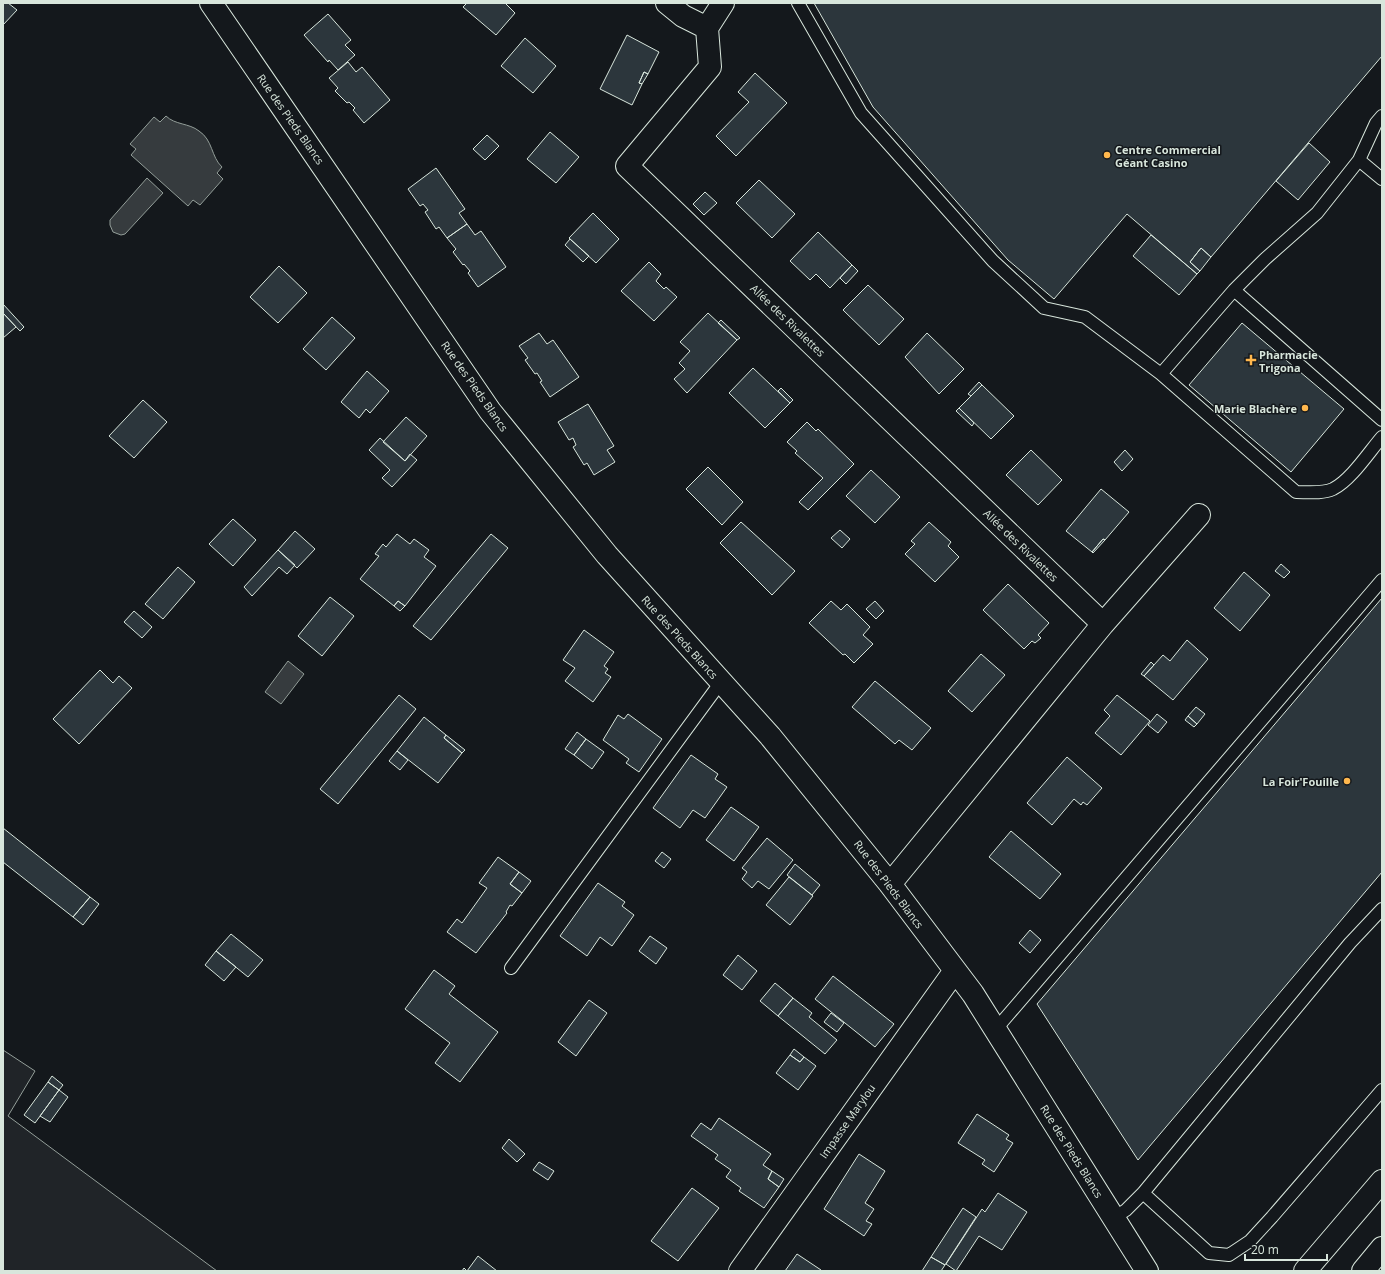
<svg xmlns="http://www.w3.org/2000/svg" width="1385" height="1274" font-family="'Open Sans',sans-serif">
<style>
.green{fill:#202428;stroke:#939e99}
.water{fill:#363b3e;stroke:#939e99}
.building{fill:#2c363c;stroke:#d8e6dc}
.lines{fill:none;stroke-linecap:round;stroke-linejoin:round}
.service-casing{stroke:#d8e6dc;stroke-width:14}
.minor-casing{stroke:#d8e6dc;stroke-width:24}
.primary-casing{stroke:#d8e6dc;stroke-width:24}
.service{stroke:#14181c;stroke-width:12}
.minor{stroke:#14181c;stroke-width:22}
.primary{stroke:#14181c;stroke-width:22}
.poi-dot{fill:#ffb74d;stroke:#14181c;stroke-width:1.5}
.labels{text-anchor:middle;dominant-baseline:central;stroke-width:3;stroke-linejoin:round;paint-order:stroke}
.street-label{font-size:11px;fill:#d8e6dc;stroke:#14181c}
.poi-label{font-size:11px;font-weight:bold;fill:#d8e6dc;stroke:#14181c;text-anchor:start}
</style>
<rect width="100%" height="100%" fill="#14181c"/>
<path class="green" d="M3,1050L35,1071L8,1116L217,1271H3Z"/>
<path class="water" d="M166,116C175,125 189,123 199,131C213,140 211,157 222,167L217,173L223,179L200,205L193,200L188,206L131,155L136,149L130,144L154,117L160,122Z
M147,178L163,193L125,234L121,235L113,232L110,225V220Z
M288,661L304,674L281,704L265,692Z"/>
<path class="building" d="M3,3H8L17,10L3,25Z
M467,3H505L515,13L496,35L463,7Z
M814,3H1382V56L1211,257L1201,248L1190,262L1200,271L1197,274L1127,214L1054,299L1008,260L873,107Z
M328,14L351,40L345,45L355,55L338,70L329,60L328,62L304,35Z
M627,35L659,52L648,74L644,72L639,83L642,84L632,105L600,89Z
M525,38L556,66L533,93L501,66Z
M348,62L356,72L362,67L390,100L364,123L353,110L355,108L349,102L347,103L335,91L338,88L329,78Z
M644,72L648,74L642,84L639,83Z
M755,73L787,103L736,156L716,136L749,102L738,92Z
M550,132L579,157L556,183L527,159Z
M487,135L499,146L485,160L473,149Z
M1309,143L1330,162L1298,200L1276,181Z
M436,168L465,209L459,213L467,224L447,238L439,227L436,229L425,212L428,210L423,204L420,206L408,189Z
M759,180L795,214L772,238L736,203Z
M705,192L717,203L704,215L693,204Z
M593,213L619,239L596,263L569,238Z
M467,224L475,235L481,231L506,267L478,287L468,273L470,271L464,264L463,265L453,252L456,249L447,238Z
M818,232L852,265L830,288L816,274L810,280L790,261Z
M1151,235L1197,274L1179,295L1133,256Z
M570,239L589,256L583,262L565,245Z
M1201,248L1211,257L1200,271L1190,262Z
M649,262L661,274L656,281L664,289L666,287L677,297L654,321L621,291Z
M852,265L858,271L846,284L840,278Z
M279,266L307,293L278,323L250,297Z
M868,285L904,319L879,345L843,310Z
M3,304L24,327L20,331L3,313Z
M3,313L16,327L3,338Z
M708,313L737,340L687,393L674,379L685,369L679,363L690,351L680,342Z
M332,317L355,338L326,370L303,349Z
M721,320L740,338L737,340L718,323Z
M1242,323L1344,409L1291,472L1189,385Z
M539,333L547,344L553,340L579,377L550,397L540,382L542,381L537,373L535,374L525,360L528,358L519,346Z
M927,333L964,369L939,394L905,357Z
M753,368L790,403L765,428L729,393Z
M367,371L389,391L370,413L366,409L359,418L341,402Z
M979,382L982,385L971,396L968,394Z
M982,385L1014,416L991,439L959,408Z
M781,388L793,400L790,403L778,391Z
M143,400L167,422L134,458L109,436Z
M588,404L614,446L607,450L615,462L594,475L587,463L584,465L573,447L576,445L573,438L569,440L558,422Z
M959,408L974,423L972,426L956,411Z
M406,417L427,436L405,461L383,442Z
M807,422L816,431L818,429L854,464L808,510L799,502L823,478L795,453L797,451L787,442Z
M380,438L405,461L410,454L417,460L392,487L382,478L390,470L369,450Z
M1031,450L1062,480L1038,505L1006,475Z
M1125,450L1133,459L1122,471L1114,462Z
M708,467L743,502L722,525L686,489Z
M871,470L900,497L875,523L846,496Z
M1101,489L1129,512L1105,540L1103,539L1092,552L1066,531Z
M233,519L256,540L233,566L209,544Z
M741,522L795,571L772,595L720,543Z
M929,522L951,542L948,546L959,557L935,582L905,554L915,544L911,541Z
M840,530L850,539L842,548L831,538Z
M295,531L315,549L297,568L278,550Z
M397,534L410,544L414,539L429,550L424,557L436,566L405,606L398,601L394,606L360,579L379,556L375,554L383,544L386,547Z
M491,534L508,548L431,640L413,626Z
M1103,539L1105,540L1093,553L1092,552Z
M278,550L295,565L287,574L279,567L252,596L244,587Z
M1281,564L1290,572L1284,578L1275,571Z
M178,567L195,582L163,619L145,604Z
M1244,572L1270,595L1240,631L1214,608Z
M1008,584L1049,623L1038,635L1041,638L1035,643L1032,641L1024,649L983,610Z
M330,597L354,616L322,656L298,636Z
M1382,598V872L1138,1160L1037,1004Z
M398,601L405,606L400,611L394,606Z
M831,601L841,610L847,604L870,627L863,635L873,644L854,663L845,654L843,655L809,623Z
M875,601L884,611L876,619L866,609Z
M134,611L152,627L142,638L124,622Z
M584,630L614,652L604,666L608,669L605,673L611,677L593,702L565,681L575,668L563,660Z
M1187,640L1208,659L1173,700L1144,676L1163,655L1170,661Z
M981,654L1005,675L972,712L948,691Z
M1151,662L1154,665L1144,676L1141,674Z
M100,670L113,683L119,676L132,688L79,744L53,719Z
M875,681L931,728L912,750L899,740L895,744L852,707Z
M399,695L416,709L338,804L320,789Z
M1117,695L1150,721L1121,755L1095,733L1110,716L1104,710Z
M1196,707L1205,714L1197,724L1188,716Z
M628,714L662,739L639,772L626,763L629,759L603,740L618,715L624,719Z
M1157,714L1167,722L1158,733L1148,725Z
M1188,716L1197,724L1194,727L1185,720Z
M424,717L446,735L444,738L462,753L438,783L397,751Z
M577,732L586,739L574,755L565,749Z
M446,735L465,750L462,753L444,738Z
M586,739L604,752L592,769L574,755Z
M397,751L408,760L400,770L389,761Z
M691,755L718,774L715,779L727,787L705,818L693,810L680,828L653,808Z
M1067,757L1102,788L1087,805L1083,802L1081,805L1074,799L1052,825L1027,803Z
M731,807L759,827L734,861L706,840Z
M3,828L90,897L73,917L3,862Z
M1011,831L1061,874L1040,899L989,857Z
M767,838L793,860L769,889L758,881L752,888L742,879L747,872L742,868Z
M662,852L671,859L664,868L655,861Z
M498,857L519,872L510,884L522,893L512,906L510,905L506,912L507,913L476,953L447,932L457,919L462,923L487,888L479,883Z
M795,864L820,885L812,895L787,875Z
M519,872L531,881L522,893L510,884Z
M789,877L813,896L790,925L766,905Z
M598,883L625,902L622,906L634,915L612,946L600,937L587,956L560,936Z
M90,897L99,904L83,925L73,917Z
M1030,930L1041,940L1030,953L1019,943Z
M231,934L263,960L248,977L216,951Z
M650,936L667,948L656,964L639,951Z
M216,951L236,967L224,981L205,965Z
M738,955L757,971L742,990L723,975Z
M434,970L455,986L449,994L498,1032L460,1082L435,1063L450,1043L405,1009Z
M833,976L894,1024L875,1047L815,999Z
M775,983L793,998L778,1016L760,1001Z
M793,998L812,1013L809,1017L837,1040L825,1054L778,1016Z
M589,1000L607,1013L576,1056L558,1042Z
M831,1013L844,1023L837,1032L824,1022Z
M794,1049L804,1057L800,1062L790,1055Z
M790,1055L800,1062L804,1057L816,1066L798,1090L776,1073Z
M52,1076L63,1085L59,1090L48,1082Z
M48,1082L59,1090L35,1123L24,1115Z
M59,1090L68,1097L50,1122L40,1116Z
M977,1114L1009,1135L1006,1139L1013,1143L994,1172L982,1164L985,1160L958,1143Z
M719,1118L771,1154L763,1165L772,1171L768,1179L779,1187L764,1208L739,1191L741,1188L726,1177L731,1170L715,1159L718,1155L691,1136L701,1123L711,1130Z
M509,1139L525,1154L517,1162L502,1148Z
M859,1154L885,1171L865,1203L874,1209L866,1221L872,1224L864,1236L824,1209Z
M539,1162L554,1171L548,1180L533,1170Z
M772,1171L784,1179L779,1187L768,1179Z
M692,1188L719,1208L678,1261L651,1241Z
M998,1193L1027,1212L1002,1250L979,1236L956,1271L946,1264L982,1209L985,1212Z
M963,1208L976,1217L945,1265L931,1257Z
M797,1254L821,1270L820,1271H785Z
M478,1256L497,1271H462L464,1268L467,1271Z
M931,1257L945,1265L941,1271H922Z"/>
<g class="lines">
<defs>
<path id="service" d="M798,3L861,113L993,261L1044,308L1085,317L1161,374L1234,290L1265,259L1317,213L1359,160L1376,123L1382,116
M1359,160L1382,179
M1234,290L1382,420
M1161,374L1296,492C1307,492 1322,494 1333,489C1351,480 1369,452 1382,437
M511,968L721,682
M994,1028L1002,1022L1382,580
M1143,1193L1209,1253L1229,1255L1250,1241L1272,1217L1382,1090
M1114,1218L1126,1210L1143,1193L1350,943L1382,909"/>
<path id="minor" d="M211,3L490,411L607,555L770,736L890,884L973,994L1147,1271
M667,3L683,16L707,28
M707,28L710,67L627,166L1103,624L890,884
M707,28L723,3
M1103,624L1199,515
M740,1271L954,972"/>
<path id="primary" d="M1305,1271L1382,1181
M1363,1271L1382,1248"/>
</defs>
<use href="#service" class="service-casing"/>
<use href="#minor" class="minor-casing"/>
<use href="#primary" class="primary-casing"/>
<use href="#service" class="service"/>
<use href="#minor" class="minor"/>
<use href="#primary" class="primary"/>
</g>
<g class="poi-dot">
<circle cx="1107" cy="155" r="4"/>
<path d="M1249 354h4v4h4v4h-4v4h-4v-4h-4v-4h4z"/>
<circle cx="1305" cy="408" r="4"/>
<circle cx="1347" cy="781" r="4"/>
</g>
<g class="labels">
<g class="street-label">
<text transform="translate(291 119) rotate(55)">Rue des Pieds Blancs</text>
<text transform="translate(788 320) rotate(44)">Allée des Rivalettes</text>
<text transform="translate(475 386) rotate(55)">Rue des Pieds Blancs</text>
<text transform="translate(1021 545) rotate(44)">Allée des Rivalettes</text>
<text transform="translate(680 637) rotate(48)">Rue des Pieds Blancs</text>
<text transform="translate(889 884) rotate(53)">Rue des Pieds Blancs</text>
<text transform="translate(847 1121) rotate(-55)">Impasse Marylou</text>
<text transform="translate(1072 1151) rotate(58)">Rue des Pieds Blancs</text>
</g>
<g class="poi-label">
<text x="1115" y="149">Centre Commercial<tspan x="1115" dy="13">Géant Casino</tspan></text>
<text x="1259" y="354">Pharmacie<tspan x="1259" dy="13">Trigona</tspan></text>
<text x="1297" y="408" text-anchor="end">Marie Blachère</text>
<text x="1339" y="781" text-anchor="end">La Foir'Fouille</text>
</g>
</g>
<rect width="1385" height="1274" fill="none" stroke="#d8e6dc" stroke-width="8"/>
<path d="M1245 1254v6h82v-6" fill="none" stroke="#d8e6dc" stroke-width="2"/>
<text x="1251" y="1254" font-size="12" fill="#d8e6dc" stroke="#14181c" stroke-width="3" paint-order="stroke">20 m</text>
</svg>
